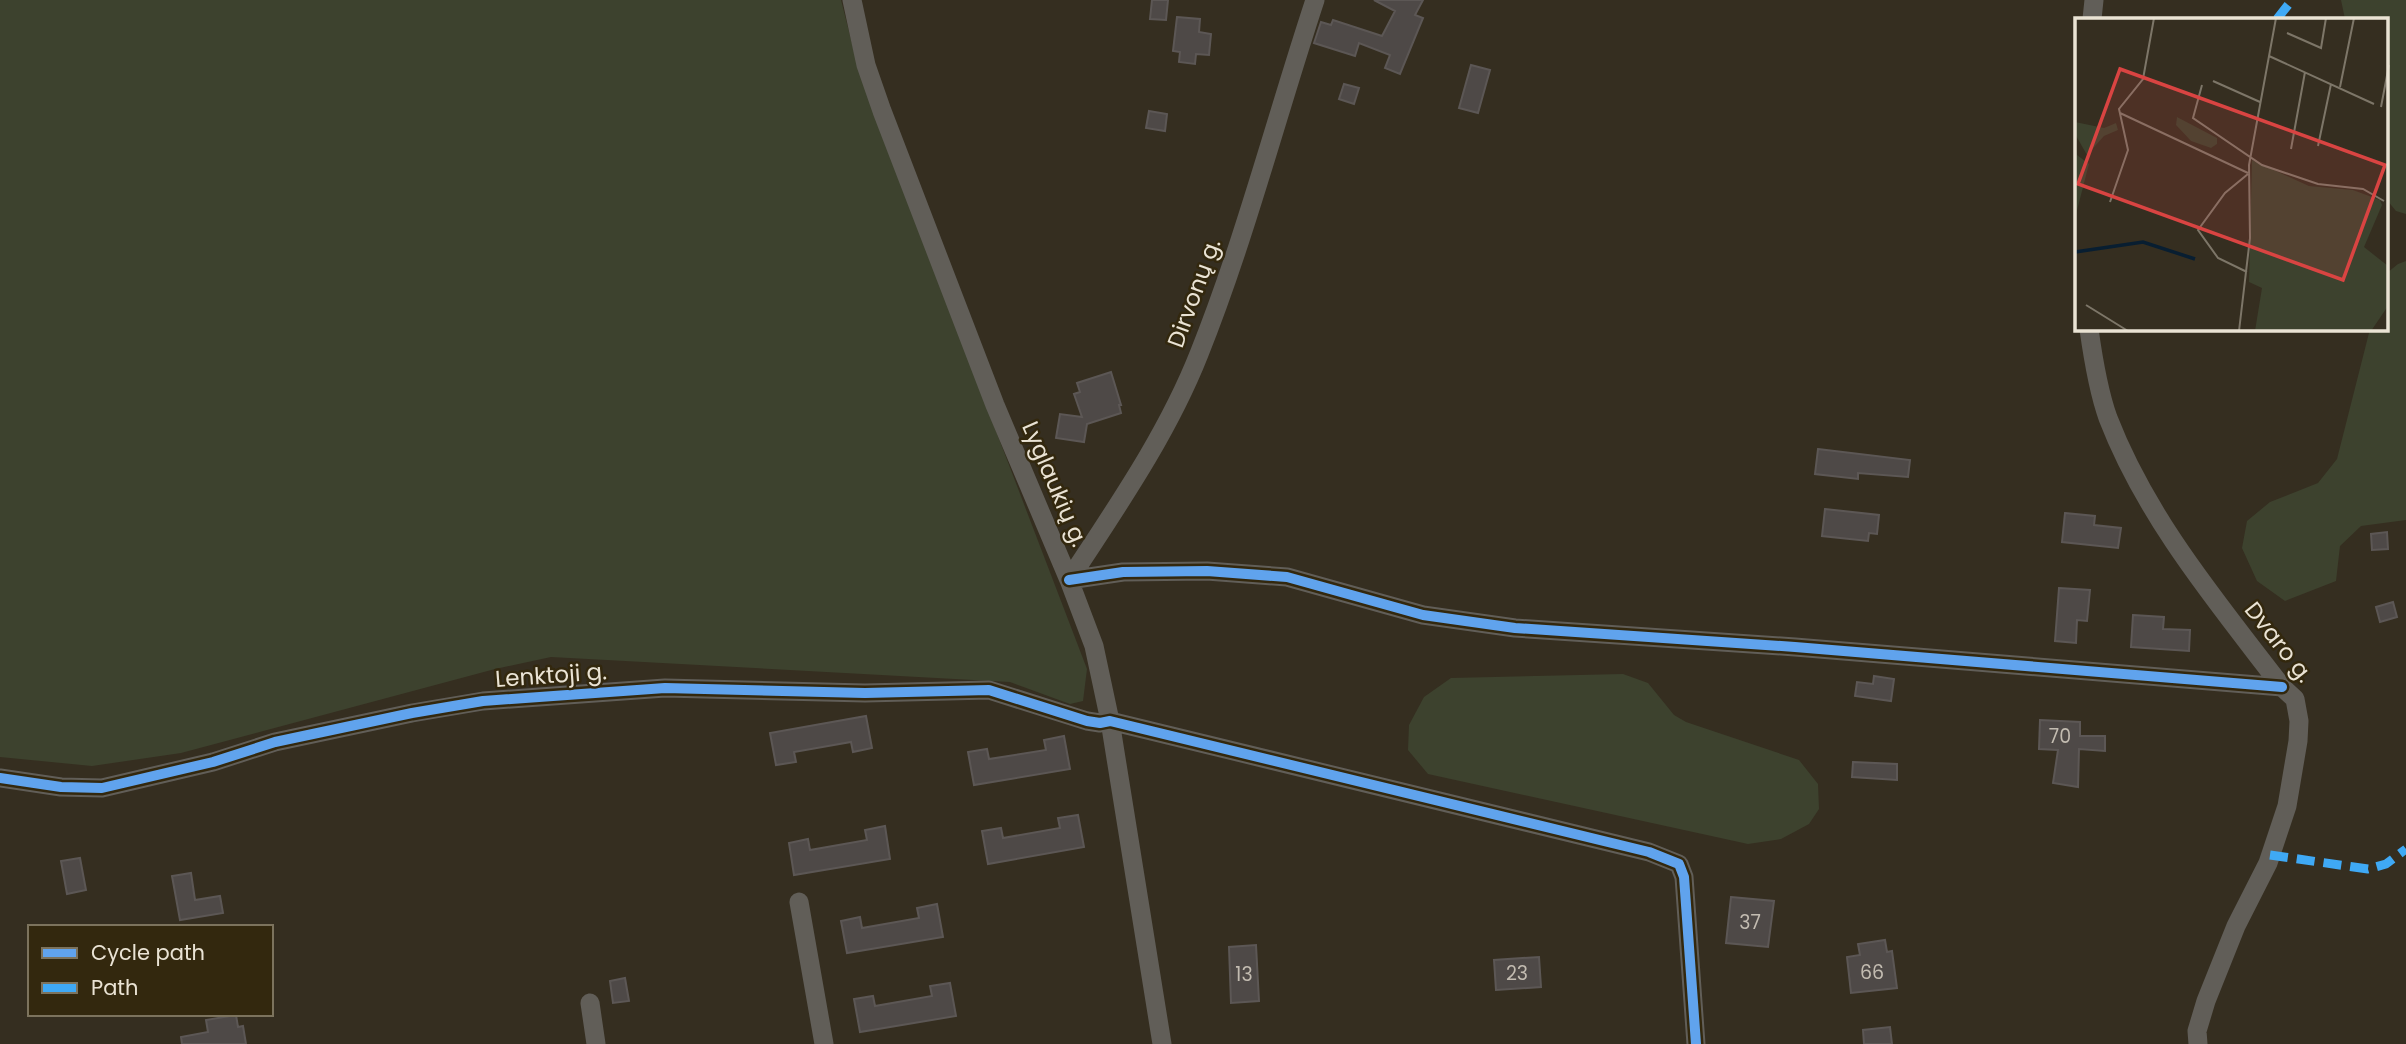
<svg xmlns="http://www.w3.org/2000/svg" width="2406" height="1044" font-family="Poppins,sans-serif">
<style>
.green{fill:#3d422e}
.building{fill:#4e4947;stroke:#5c5755;stroke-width:2}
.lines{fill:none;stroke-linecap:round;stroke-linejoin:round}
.minor{stroke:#615e58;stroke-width:19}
.quiet{stroke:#3fa9f5;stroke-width:9;stroke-dasharray:18 9;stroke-linecap:butt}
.cycleway-casing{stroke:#33280e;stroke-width:15}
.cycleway{stroke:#60a3ed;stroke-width:10}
.labels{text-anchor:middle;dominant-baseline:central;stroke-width:5;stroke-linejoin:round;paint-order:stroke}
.number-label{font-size:19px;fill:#c3bcb1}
.street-label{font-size:23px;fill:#eae3d4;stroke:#33280e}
.inset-river{fill:none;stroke:#081e31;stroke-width:3.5}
.inset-road{fill:none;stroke:#7d7668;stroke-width:2}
.view{fill:#d94442;fill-opacity:0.15;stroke:#d94442;stroke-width:3.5}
.inset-edge{fill:none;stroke:#eae3d4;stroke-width:3.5}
</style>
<rect width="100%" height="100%" fill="#352e20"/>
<path class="green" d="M0,0H841L857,63L887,146L1087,669L1083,701L1070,704L1010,682L551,657L495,669L181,753L92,766L0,757Z
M2341,0H2406V214L2396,211L2387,200V19H2345Z
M2406,261V520L2361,526L2340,546L2336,581L2285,601L2257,581L2242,548L2247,521L2270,502L2318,483L2337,459L2370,329H2387V273L2398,264Z
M1623,674L1648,683L1674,715L1686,722L1799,760L1818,784L1819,809L1809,824L1781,839L1748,844L1428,774L1408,750L1409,725L1424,697L1451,678Z"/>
<path class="building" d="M1152,0H1168L1166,20L1150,19Z
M1374,0H1423L1415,15L1423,18L1400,74L1385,68L1390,55L1359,43L1355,56L1314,43L1321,22L1331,25L1333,20L1382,36L1395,11Z
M1177,17L1200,19L1199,32L1211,34L1209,55L1196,54L1195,64L1179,62L1180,52L1173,51Z
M1471,65L1490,70L1478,113L1459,108Z
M1344,84L1359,88L1354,104L1339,99Z
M1149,111L1167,114L1165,131L1146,128Z
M1111,372L1121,405H1119L1121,413L1087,424L1084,442L1056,438L1060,414L1082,417L1074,394L1080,392L1077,383Z
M1818,449L1910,460L1908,477L1858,473V479L1815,474Z
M1825,509L1879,515L1877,534L1869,533L1868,541L1822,536Z
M2065,513L2095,516L2094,525L2121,528L2118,548L2062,542Z
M2387,532L2388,549L2372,550L2371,534Z
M2059,588L2090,590L2087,621L2077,620L2076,643L2055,641Z
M2393,602L2397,617L2380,622L2376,607Z
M2133,615L2164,617L2163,629L2190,630L2189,651L2131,647Z
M1874,676L1894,679L1891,701L1855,696L1857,682L1873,684Z
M866,716L872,748L853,752L851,742L794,752L796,762L776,765L770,733Z
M2040,720L2080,722V736H2105V751L2079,749L2078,787L2053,783L2058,750L2039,749Z
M1064,736L1070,769L974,785L968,752L987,749L989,759L1046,750L1044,740Z
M1853,762L1897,764V780L1852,777Z
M1078,815L1084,847L988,864L982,831L1001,828L1003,838L1060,828L1058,818Z
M885,826L890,859L794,875L789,843L808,839L810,850L867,840L865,830Z
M80,858L86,890L67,894L61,861Z
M191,873L195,900L220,896L223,913L180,920L172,876Z
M1731,897L1774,901L1768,947L1726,943Z
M937,904L943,937L847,953L841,921L860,917L862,928L919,918L917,908Z
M1885,940L1887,952L1892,951L1897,988L1851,993L1847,957L1860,955L1858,944Z
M1256,945L1259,1001L1231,1003L1229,947Z
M1539,957L1541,987L1496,990L1494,960Z
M625,978L629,1001L613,1003L610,981Z
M950,983L956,1016L860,1032L854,999L873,996L875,1006L932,996L930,986Z
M236,1015L238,1027L243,1026L246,1044H182L181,1037L208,1032L206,1020Z
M1890,1027L1892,1044H1864L1863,1030Z"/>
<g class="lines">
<path class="minor" d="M852,0L866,65L882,111L995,405L1069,580L1094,646L1110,721L1162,1044
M2092,19L2094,0
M2089,329C2093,358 2098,390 2108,418C2147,519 2217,602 2282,687L2295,699L2299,721L2298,741L2287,806L2268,863L2236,926L2206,1001L2197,1031L2198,1044
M1069,580L1123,572L1207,571L1287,577L1423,615L1515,628L1795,647L2282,687
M1069,580C1116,508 1167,435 1199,354C1245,239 1276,118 1315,0
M0,778L61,787L102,788L213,762L275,742L412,713L483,701L665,688L865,693L989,690L1087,721L1100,723L1110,721L1649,852L1679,864L1684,877L1696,1044
M799,902L824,1044
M590,1003L596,1044"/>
<path class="quiet" d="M2277,19L2292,0
M2270,855L2368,869L2386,864L2406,849"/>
<defs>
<path id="cycleway" d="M1069,580L1123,572L1207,571L1287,577L1423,615L1515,628L1795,647L2282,687
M0,778L61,787L102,788L213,762L275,742L412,713L483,701L665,688L865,693L989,690L1087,721L1100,723L1110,721L1649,852L1679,864L1684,877L1696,1044"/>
</defs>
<use href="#cycleway" class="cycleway-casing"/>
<use href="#cycleway" class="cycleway"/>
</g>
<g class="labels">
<g class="number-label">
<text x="2060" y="736">70</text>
<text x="1750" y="922">37</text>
<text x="1872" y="972">66</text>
<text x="1517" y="973">23</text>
<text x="1244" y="974">13</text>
</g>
<g class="street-label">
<text transform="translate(1194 293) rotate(-70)">Dirvonų g.</text>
<text transform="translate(1055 484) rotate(67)">Lyglaukių g.</text>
<text transform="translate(2279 642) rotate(52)">Dvaro g.</text>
<text transform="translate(551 675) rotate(-4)">Lenktoji g.</text>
</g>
</g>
<g transform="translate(2075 18)">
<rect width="313" height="313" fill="#352e20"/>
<path d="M102,99L142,120V126L136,130L116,123L101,107ZM0,104L29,110L41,105L43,112L29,118L12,137L0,116ZM0,122L2,137L14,146L0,200ZM177,142L234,168L278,172L305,182L307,187L289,229L313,248V288L296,313H180L187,270L174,264Z" fill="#3d422e"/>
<path class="inset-river" d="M0,234L68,224L120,241"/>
<path class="inset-road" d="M212,15L246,30L251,0M194,38L299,86M138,63L185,84M127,67L118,100L187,147L243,166L288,171L309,183M265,69L279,0M306,89L314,47M45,95L173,155M243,128L256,66M216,131L230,54M35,184L53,132L44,91L68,61L79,0M172,254L143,240L123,212L150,175L173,156M11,287L53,313M164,313L175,220L174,147L201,0"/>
<path class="view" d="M45,51L310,147L268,262L3,166Z"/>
<rect width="313" height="313" class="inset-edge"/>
</g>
<rect x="28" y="925" width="245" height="91" fill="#33280e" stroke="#7c735d" stroke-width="2"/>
<rect x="42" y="948" width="35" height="10" fill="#60a3ed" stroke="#7c735d" stroke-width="2"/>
<text x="91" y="960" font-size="21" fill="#eae3d4">Cycle path</text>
<rect x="42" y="983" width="35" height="10" fill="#3fa9f5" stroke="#7c735d" stroke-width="2"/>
<text x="91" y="995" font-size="21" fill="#eae3d4">Path</text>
</svg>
